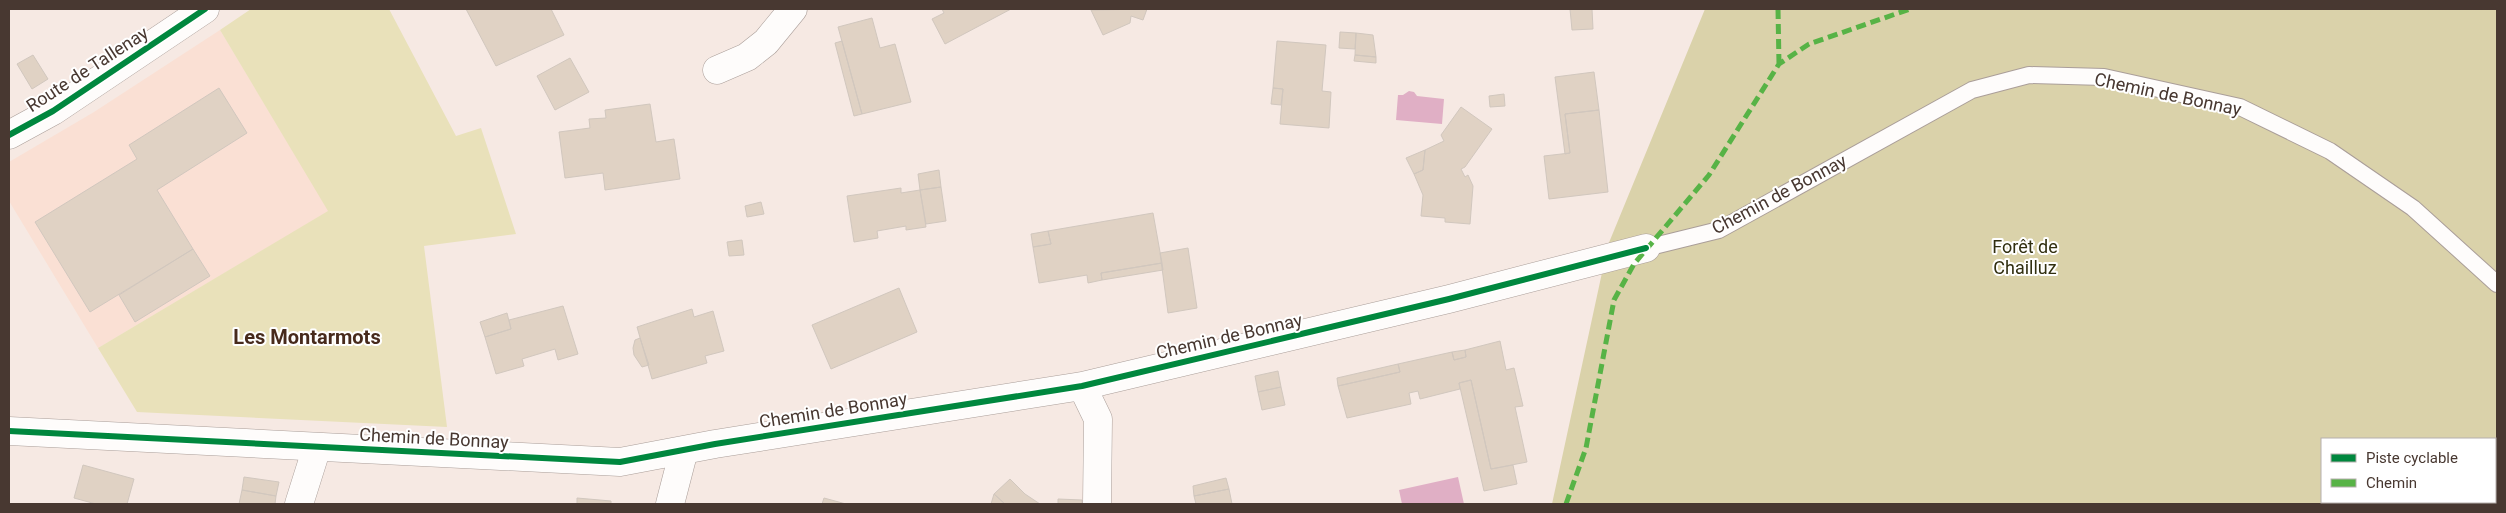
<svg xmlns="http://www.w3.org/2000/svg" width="2506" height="513" font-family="Roboto,sans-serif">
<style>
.built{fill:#fae0d4}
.green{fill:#e9e1ba}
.forest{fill:#dad2aa;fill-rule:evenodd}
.water{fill:#e0afc5}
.building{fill:#e0d2c4;stroke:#d1c7be}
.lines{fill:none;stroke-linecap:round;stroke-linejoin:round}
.service-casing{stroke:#aa9e99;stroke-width:18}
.minor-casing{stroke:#aa9e99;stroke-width:29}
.service{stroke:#fefcfb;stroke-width:16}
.minor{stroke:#fefcfb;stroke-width:28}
.quiet{stroke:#57b346;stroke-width:5;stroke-dasharray:10 5;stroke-linecap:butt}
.cycleway-casing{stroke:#fff;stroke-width:9}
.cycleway{stroke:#00873e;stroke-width:6}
.labels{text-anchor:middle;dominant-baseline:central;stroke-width:4;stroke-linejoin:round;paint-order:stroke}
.street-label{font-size:18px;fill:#483831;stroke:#fff}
.park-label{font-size:18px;fill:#312f10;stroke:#fff}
.quarter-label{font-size:20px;font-weight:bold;fill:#472a1c;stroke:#fff}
</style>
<rect width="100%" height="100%" fill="#f6e9e3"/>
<path class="built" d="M220,30L329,211L98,348L9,201V162L94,112Z"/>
<path class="green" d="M251,9H389L456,136L481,128L516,234L424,246L447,427L137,412L98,348L328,211L220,30Z"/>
<path class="forest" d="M1705,9H2497V504H1552L1608,245ZM2322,439H2495V502H2322Z"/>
<path class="water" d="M1409,91L1414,92L1417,96L1444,99L1442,124L1396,120L1398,95H1403Z
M1458,477L1464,504H1402L1399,490Z"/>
<path class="building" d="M466,9H551L564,35L496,66Z
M942,9H1011L945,44L932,19L944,13Z
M1147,9L1143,20L1131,16L1130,23L1103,35L1091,10Z
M1570,9H1592L1593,29L1572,30Z
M872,18L880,48L895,44L911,102L862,114L838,27Z
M1340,32L1356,33L1355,49L1339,48Z
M1356,33L1373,35L1376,57L1355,55Z
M842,41L862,114L854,116L835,43Z
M1277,41L1326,45L1322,91L1331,92L1329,128L1280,124L1283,89L1273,88Z
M33,55L48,79L32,89L17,64Z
M1355,55L1376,57V63L1354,61Z
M570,58L589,92L555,110L537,76Z
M1594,72L1599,110L1565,114L1570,153L1565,154L1555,77Z
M219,88L247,133L157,190L193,249L90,312L35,222L137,159L129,145Z
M1273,88L1283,89L1281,105L1271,104Z
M1504,94L1505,106L1490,107L1489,96Z
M650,104L656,142L674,139L680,179L605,190L603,173L565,178L559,132L590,128L589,119L606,118L605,110Z
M1461,107L1492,129L1465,167L1461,169L1465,177L1468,175L1473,186L1470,224L1445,222V218L1421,216L1423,195L1414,174L1423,170L1425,150L1444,141L1441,135Z
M1599,110L1608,192L1549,199L1544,156L1570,153L1565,114Z
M1425,150L1423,170L1414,174L1406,158Z
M939,170L941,187L920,190L918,174Z
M941,187L946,221L926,224L920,190Z
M901,188V193L920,190L926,227L906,230V226L877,231L878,238L854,242L847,196Z
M761,202L764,214L747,217L745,206Z
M1153,213L1162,263L1101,273L1102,280L1088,283L1087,275L1039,283L1033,247L1051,244L1048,231Z
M1048,231L1051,244L1033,247L1031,234Z
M742,240L744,255L729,256L727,242Z
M1188,248L1197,308L1168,313L1160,253Z
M193,249L210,276L135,322L119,295Z
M1162,263L1163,270L1102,280L1101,273Z
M899,288L917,332L831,369L812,325Z
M563,306L578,354L558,360L555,349L522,359L524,366L496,374L485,337L511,329L509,320Z
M692,309L694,317L713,311L724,351L705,356L707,363L652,379L637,327Z
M507,313L511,329L485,337L480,322Z
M640,338L649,365L642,367L634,355L633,348L635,340Z
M1500,341L1506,370L1514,368L1523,406L1515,407L1527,462L1491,469L1471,380L1459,383L1460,389L1420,399L1418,391L1409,393L1411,404L1347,418L1338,386L1400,372L1398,364L1452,352L1454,360L1466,357L1465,350Z
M1465,350L1466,357L1454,360L1452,352Z
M1398,364L1400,372L1338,386L1337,378Z
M1278,371L1281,387L1258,392L1255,376Z
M1471,380L1491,469L1513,465L1517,484L1484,491L1459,383Z
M1281,387L1285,405L1262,410L1258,392Z
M83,465L134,479L127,504H96L74,498Z
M244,477L279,482L276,496L242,490Z
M1226,478L1229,489L1194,496L1193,486Z
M1010,479L1025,494L1040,504H1005L994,494Z
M1229,489L1232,504H1196L1194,496Z
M242,490L276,496L275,504H239Z
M994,494L1005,504H991Z
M577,498L611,501V504H577Z
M824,498L846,504H822Z
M1058,499L1082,500V504H1058Z"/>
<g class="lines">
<defs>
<path id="service" d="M1646,248L1719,230L1972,90L2029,75L2104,77L2240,107L2330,151L2413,208L2497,284"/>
<path id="minor" d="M717,70L747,57L766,42L793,9
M9,135L53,111L205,9
M1082,386L1098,419L1097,504
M9,431L620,462L715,444L1082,386L1449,299L1646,248
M299,504L317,447
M670,504L684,450"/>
</defs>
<use href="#service" class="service-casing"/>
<use href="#minor" class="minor-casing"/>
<use href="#service" class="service"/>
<use href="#minor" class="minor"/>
<path class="quiet" d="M1778,9L1779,64
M1566,504L1586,448L1614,300L1634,264L1709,175L1779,64L1809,44L1910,9"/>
<defs>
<path id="cycleway" d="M9,135L53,111L205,9
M9,431L620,462L715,444L1082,386L1449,299L1646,248"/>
</defs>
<use href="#cycleway" class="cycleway-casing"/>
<use href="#cycleway" class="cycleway"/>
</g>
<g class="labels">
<g class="street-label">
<text transform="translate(87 69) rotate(-33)">Route de Tallenay</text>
<text transform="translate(2168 94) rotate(12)">Chemin de Bonnay</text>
<text transform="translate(1779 194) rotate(-28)">Chemin de Bonnay</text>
<text transform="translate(1229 336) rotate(-13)">Chemin de Bonnay</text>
<text transform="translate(833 410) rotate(-9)">Chemin de Bonnay</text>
<text transform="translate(434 438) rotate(3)">Chemin de Bonnay</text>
</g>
<g class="park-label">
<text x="2025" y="246">Forêt de<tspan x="2025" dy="21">Chailluz</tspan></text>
</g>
<g class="quarter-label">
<text x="307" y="337">Les Montarmots</text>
</g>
</g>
<rect width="2506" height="513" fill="none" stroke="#483831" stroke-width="20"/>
<rect x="2321" y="438" width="175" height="65" fill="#ffffff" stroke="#b6afad"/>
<rect x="2331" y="454" width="25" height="8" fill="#00873e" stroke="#b6afad"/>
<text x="2366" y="463" font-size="15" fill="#483831">Piste cyclable</text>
<rect x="2331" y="479" width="25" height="8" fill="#57b346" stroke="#b6afad"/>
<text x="2366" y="488" font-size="15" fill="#483831">Chemin</text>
</svg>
